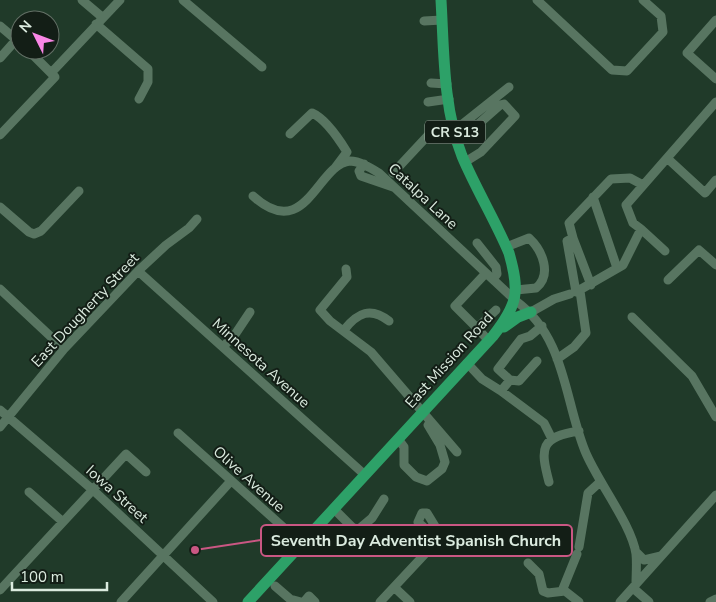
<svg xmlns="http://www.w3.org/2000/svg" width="716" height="602" font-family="'Nunito Sans',sans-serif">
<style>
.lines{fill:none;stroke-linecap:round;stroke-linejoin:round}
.minor{stroke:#587561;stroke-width:9}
.major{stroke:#2da168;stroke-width:11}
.labels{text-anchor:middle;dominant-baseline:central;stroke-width:4;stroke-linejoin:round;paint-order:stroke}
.shield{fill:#131e16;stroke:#9faea3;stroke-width:1}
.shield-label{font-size:14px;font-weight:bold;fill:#dbebdf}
.street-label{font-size:15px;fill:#dbebdf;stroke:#131e16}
.leader{fill:none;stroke:#ca5783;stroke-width:2}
.callout-dot{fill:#ca5783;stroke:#131e16;stroke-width:2}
.callout{fill:#131e16;stroke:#ca5783;stroke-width:2}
.callout-label{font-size:16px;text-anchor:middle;font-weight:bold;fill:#dbebdf}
</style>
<rect width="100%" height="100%" fill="#203a29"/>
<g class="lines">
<path class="minor" d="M82,0L102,17
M183,0L262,67
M537,0L612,70L627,71L663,32L661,16L643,0
M716,20L687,53L716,79
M424,21L442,20
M96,24L148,69V82L139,99
M0,26L20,43
M0,58L16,40
M51,73L120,0
M431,83L447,84
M428,102L449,99
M455,130L509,87
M290,134L312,113C326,119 339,139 347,152L335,168
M0,135L55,77L28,50
M458,142L500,105L504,104L515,116L481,152L465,162
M667,158L705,193L716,180
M364,164L359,171L361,176L393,187
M393,173L434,129L453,124
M643,185L630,178L611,179L569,223L573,238L567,241L576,292L623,265L641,229L633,223L626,205L716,102
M253,196C306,244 317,164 350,161C360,161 371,168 379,173L516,301C566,338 564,399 585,451C597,481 632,525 636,554C637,564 636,574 636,584
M593,197L617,268
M0,207L29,232L34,234L41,231L79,191
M641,229L665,251
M573,238L591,285
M477,243L496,267L497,274L493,279
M506,247L529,238C543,251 552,275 536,288L516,290
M346,269L347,277L320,310L330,321L371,352L457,452
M138,271L365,475
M668,280L699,250L716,265
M0,289L64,349
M531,312L554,299L570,294
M632,317L692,376L716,417
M477,328L455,306L486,273
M344,330C358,312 371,307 389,321
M489,341L477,328L496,310
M223,347L236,333L250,312
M557,359L574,347L586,333L580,291
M467,363L482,379L501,391L510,380L498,369L521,339L530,336L542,326
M510,380L519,381L537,361
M501,391L544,423L552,439
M0,410L93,490L213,602
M0,427L64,349L138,271L166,245L189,228L197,219
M178,433L302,544
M398,439L404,447V465L416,477L427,481L442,469L445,462L440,445L428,425
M549,482C540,448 540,437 579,431
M29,492L63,522
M334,509L353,528L359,529L372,518L384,499
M579,547L588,493L600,482
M636,552L644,560L661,556
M528,563L539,574L543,591L548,593L565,591L579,602
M275,586L290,599L301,602
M394,587L410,602
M633,588L649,602
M0,590L126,454L146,472
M562,591L577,554
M121,602L230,482
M304,602L309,596L315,602
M380,602L438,540L441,536L427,513H422L418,522L438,540
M620,602L716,495
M710,602L716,599"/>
<path class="major" d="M504,327L518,317L531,312
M248,602L493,336C518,304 520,292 509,253C495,220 476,189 462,156C443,108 444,51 441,0"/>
</g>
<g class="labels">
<rect class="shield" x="425" y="120.5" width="60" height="23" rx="4"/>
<g class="shield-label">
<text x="455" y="132">CR S13</text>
</g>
<g class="street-label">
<text transform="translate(423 196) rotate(43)">Catalpa Lane</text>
<text transform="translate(85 310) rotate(-47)">East Dougherty Street</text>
<text transform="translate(449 360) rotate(-48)">East Mission Road</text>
<text transform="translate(261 363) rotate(42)">Minnesota Avenue</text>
<text transform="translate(249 479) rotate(42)">Olive Avenue</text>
<text transform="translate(117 494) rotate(42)">Iowa Street</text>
</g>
</g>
<path class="leader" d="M195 550L261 540"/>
<circle class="callout-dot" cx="195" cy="550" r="5"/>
<rect class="callout" x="261" y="525" width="311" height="31" rx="5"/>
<g class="callout-label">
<text x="416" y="546">Seventh Day Adventist Spanish Church</text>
</g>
<g transform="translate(35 35) rotate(312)"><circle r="24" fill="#131e16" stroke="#637066"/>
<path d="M0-4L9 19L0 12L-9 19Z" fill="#fa87e6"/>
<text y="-8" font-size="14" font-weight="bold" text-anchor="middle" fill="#dbebdf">N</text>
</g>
<path d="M12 582v8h95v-8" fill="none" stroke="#dbebdf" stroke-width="2.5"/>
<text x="20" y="582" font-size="15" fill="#dbebdf" stroke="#131e16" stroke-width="4" paint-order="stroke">100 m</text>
</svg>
